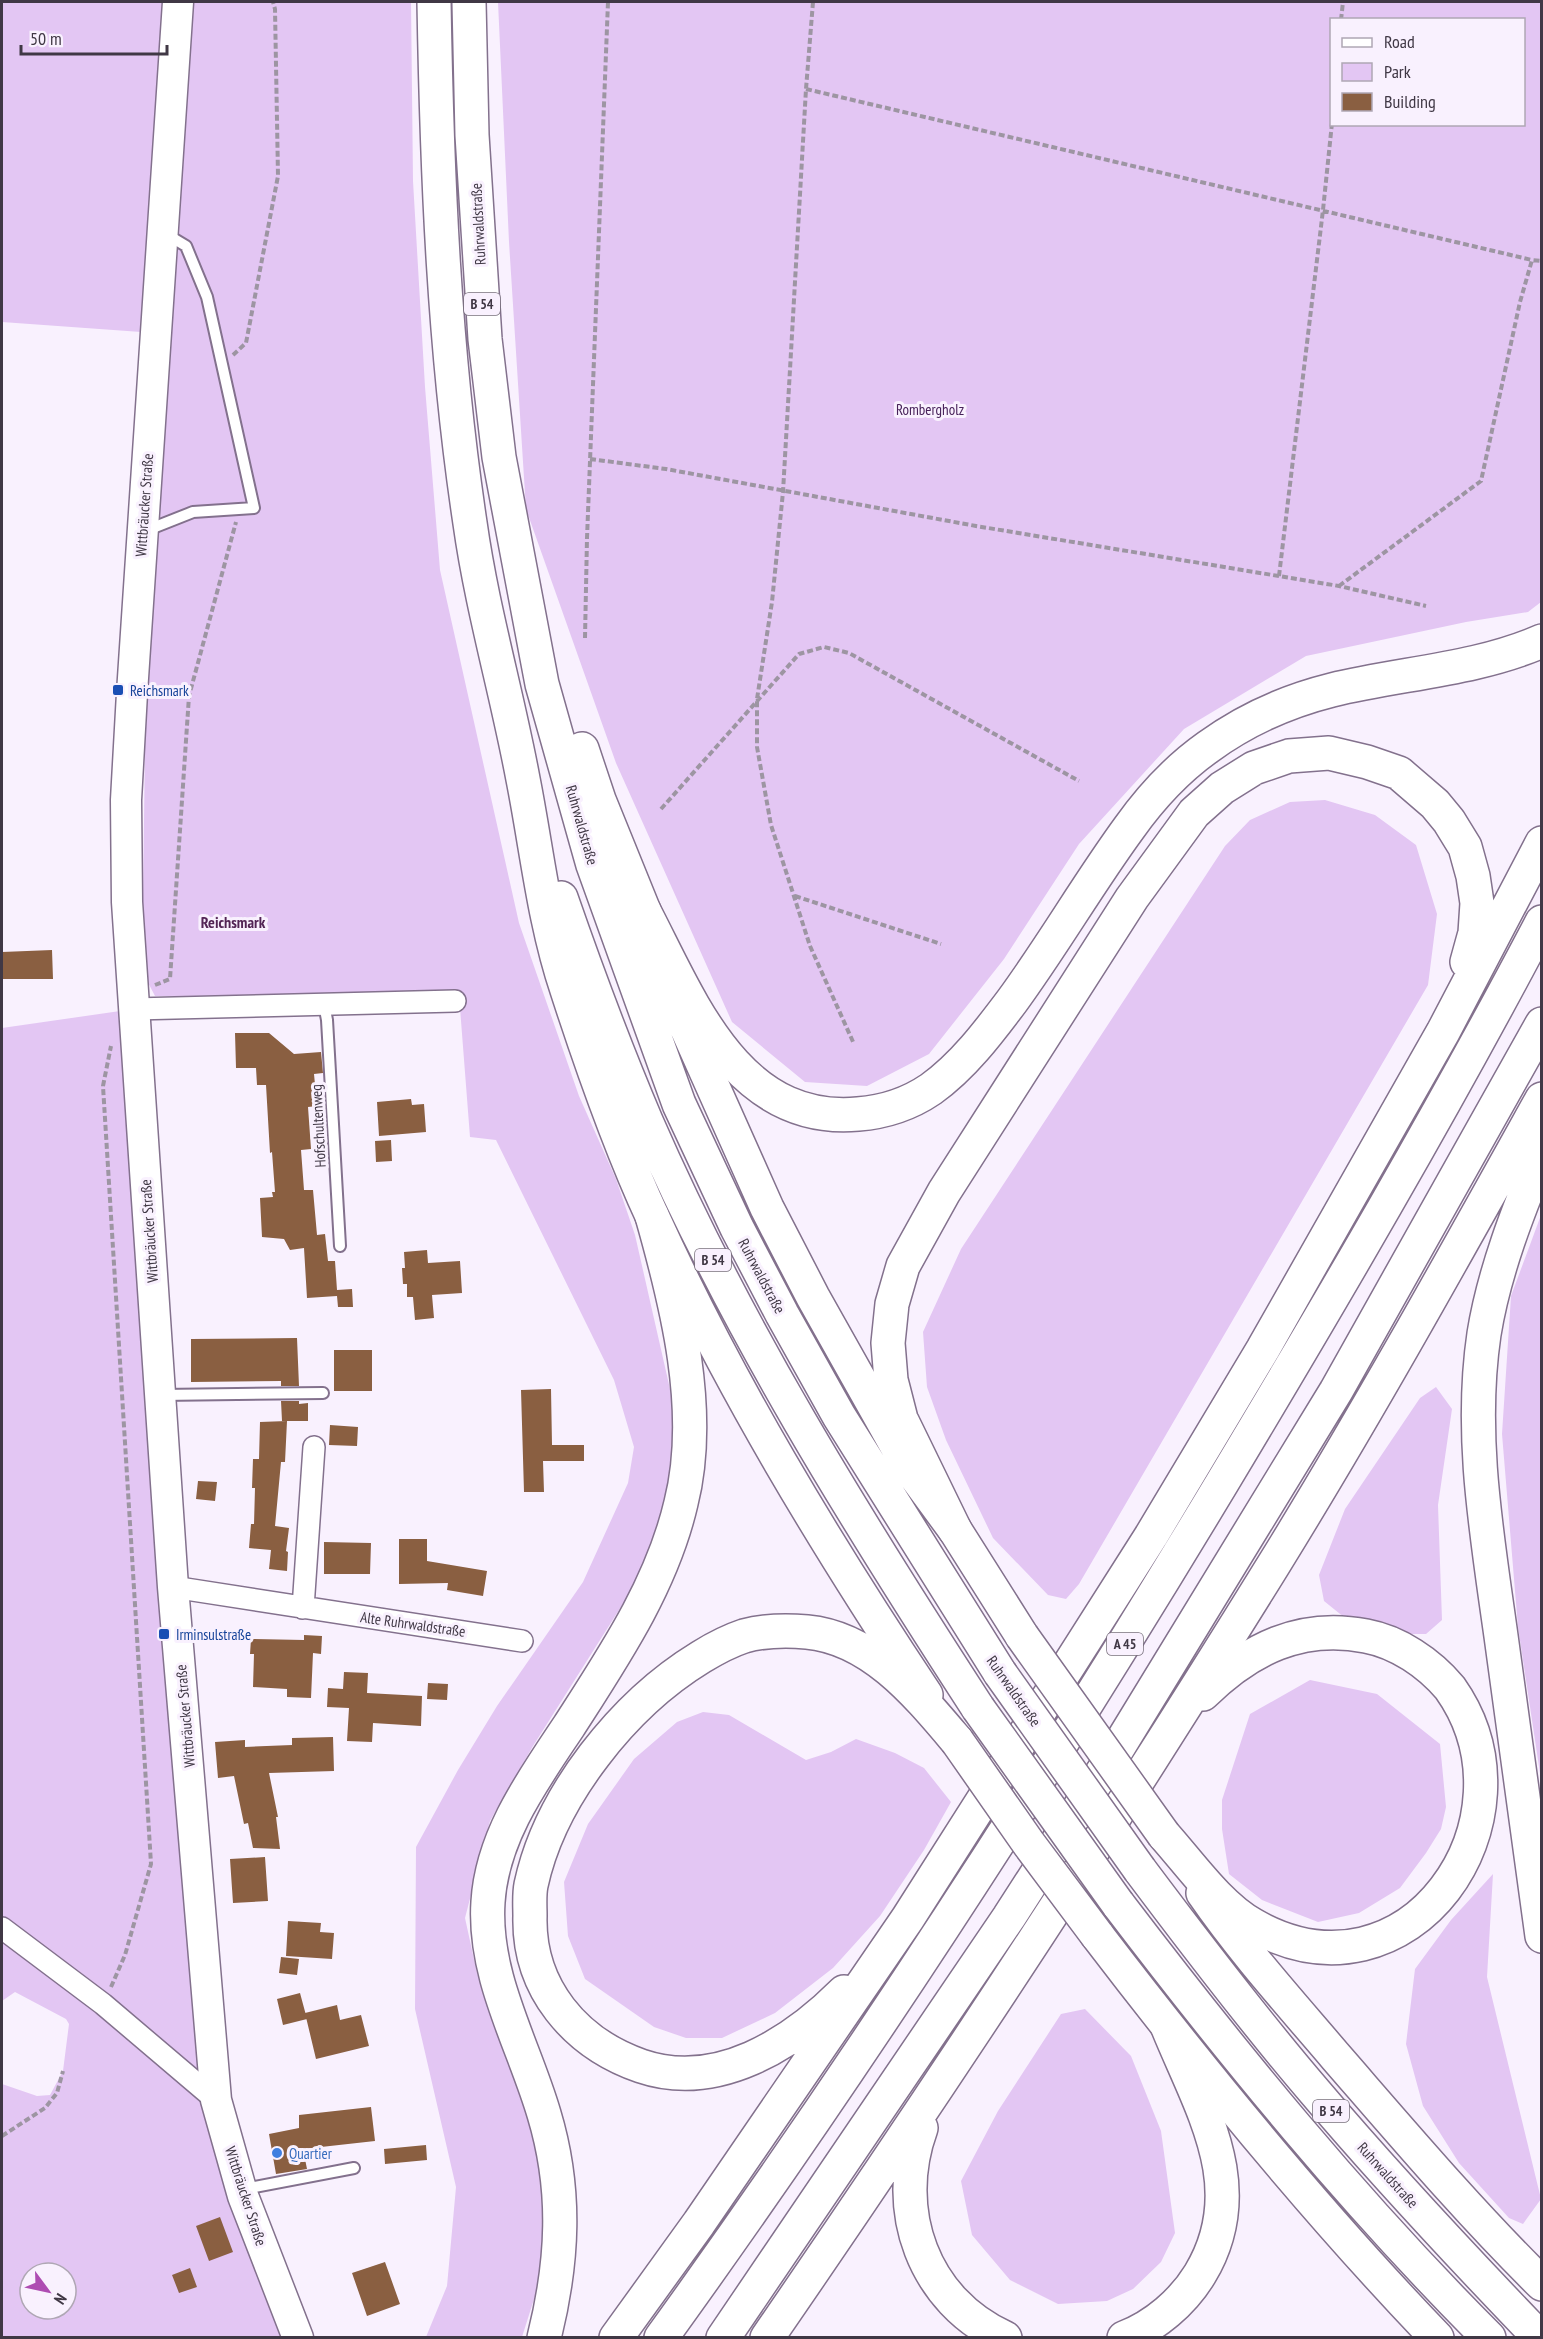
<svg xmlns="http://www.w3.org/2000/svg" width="1543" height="2339" font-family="'PT Sans Narrow',sans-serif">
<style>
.green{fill:#e3c6f3;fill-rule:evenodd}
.building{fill:#8a5f41}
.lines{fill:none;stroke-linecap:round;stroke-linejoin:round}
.service-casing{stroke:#83718d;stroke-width:14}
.minor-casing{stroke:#83718d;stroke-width:24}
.secondary-casing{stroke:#83718d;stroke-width:33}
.trunk-casing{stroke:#83718d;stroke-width:36}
.motorway-casing{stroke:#83718d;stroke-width:36}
.path{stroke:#9d95a2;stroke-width:4;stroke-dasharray:6 3;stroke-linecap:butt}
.service{stroke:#fff;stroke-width:10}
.minor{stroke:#fff;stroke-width:21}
.secondary{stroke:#fff;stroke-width:30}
.trunk{stroke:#fff;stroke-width:33}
.motorway{stroke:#fff;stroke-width:33}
.trunk-bridge-casing{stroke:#83718d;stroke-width:36;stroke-linecap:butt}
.trunk-bridge{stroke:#fff;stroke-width:33}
.transit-dot{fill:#1a4fb4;stroke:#f9f1fe;stroke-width:2}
.shop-dot{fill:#3f7fe0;stroke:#f9f1fe;stroke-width:2}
.labels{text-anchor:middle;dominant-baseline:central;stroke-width:6;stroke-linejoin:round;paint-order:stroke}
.shield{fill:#f9f1fe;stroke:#78707c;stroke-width:1.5}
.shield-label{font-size:14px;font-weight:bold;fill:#403845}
.street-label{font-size:15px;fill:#403845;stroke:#f9f1fe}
.park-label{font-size:15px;fill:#472159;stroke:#f9f1fe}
.transit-label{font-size:15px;fill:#164399;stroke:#f9f1fe;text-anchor:start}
.shop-label{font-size:15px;fill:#366cbe;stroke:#f9f1fe;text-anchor:start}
.neighbourhood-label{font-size:16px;font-weight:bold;fill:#532455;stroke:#f9f1fe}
</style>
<rect width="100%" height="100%" fill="#f9f1fe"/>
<path class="green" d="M2,2H178L155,333L2,322Z
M190,2H411L413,181L425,387L440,570L519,923L579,1096L616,1179L635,1235L675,1411L670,1479L654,1543L631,1591L533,1746L490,1821L465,1918L477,1973L535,2139L541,2187L544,2245L535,2296L522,2337H426L447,2286L456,2187L415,2009L416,1847L458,1770L497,1706L583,1582L628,1483L634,1447L614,1380L496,1140L470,1137L459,995L155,996L142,971L147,596Z
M498,2H1541V602L1528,612L1466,622L1306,656L1184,729L1079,844L1004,959L929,1054L867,1086L805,1082L732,1022L616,763L526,509L509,242ZM1332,20H1524V124H1332Z
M1325,800L1375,815L1416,845L1437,914L1428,985L1079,1584L1066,1599L1048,1595L993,1538L946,1440L927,1387L923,1332L961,1249L1225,846L1250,820L1290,802Z
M134,1009L216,2100L298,2337H2V2084L37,2096L50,2095L63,2071L69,2024L66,2019L15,1992L2,2001V1028ZM30,2273H66V2309H30Z
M1541,1215V1780L1518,1627L1502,1434L1511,1296Z
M1436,1387L1452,1409L1438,1505L1442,1620L1426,1634H1410L1377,1622H1350L1324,1601L1319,1575L1345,1509L1420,1398Z
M1310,1680L1377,1694L1440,1744L1446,1807L1441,1829L1426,1853L1400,1888L1359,1913L1318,1922L1262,1900L1229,1874L1222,1829V1800L1250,1714Z
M703,1712L729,1715L806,1760L831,1752L856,1739L895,1753L924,1768L951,1802L924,1850L880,1916L833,1968L775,2013L722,2038H686L654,2027L585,1979L568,1936L564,1882L588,1824L634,1759L677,1722Z
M1493,1874L1487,1977L1541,2199L1523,2224L1509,2218L1459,2163L1423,2106L1406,2044L1415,1969L1451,1920Z
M1085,2009L1131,2056L1161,2131L1175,2233L1161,2262L1133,2289L1107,2301L1058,2304L1010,2280L972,2235L961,2181L998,2111L1061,2014Z"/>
<path class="building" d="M52,950L53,979H2V952Z
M235,1033H269L294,1054L321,1052L323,1073L314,1074L317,1106L308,1107L311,1149L301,1150L304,1190H313L317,1235L325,1234L328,1261H335L337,1290L352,1289L353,1307H338L337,1296L307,1298L304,1248L290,1250L284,1239L262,1237L260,1198L273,1197L272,1192H275L272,1152L270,1153L266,1085H257L256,1068H236Z
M411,1099L412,1105L424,1104L426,1132L379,1136L377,1102Z
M391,1140L392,1161L376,1162L375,1141Z
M427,1250L428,1263L460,1261L462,1293L432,1295L434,1318L415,1320L413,1297H407V1284H403L402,1268H405L404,1252Z
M297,1338L299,1386H281V1381L191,1382V1339Z
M334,1350H372V1391H334Z
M551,1389L552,1445H584V1461H543L544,1492H524L521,1390Z
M281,1401H299V1404L308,1403V1421H282Z
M287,1421L285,1462H281L275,1526L289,1528L286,1551L288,1552L287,1571L269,1569L271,1550L249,1548L251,1524H254L255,1488H252L253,1459H259L260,1422Z
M330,1425L358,1427L357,1446L329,1445Z
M198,1481L217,1482L215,1501L196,1499Z
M399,1539H427V1561L487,1571L483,1596L447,1590L448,1583L399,1584Z
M324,1542L371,1543L370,1574H324Z
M304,1635L322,1636L321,1654L313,1653L311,1698L287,1697V1689L253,1687L254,1654H250L251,1639L304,1640Z
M344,1672L368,1673L367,1693L422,1696L421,1726L373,1723L372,1742L347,1741L349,1708L327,1707L328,1688L343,1689Z
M428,1683L448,1684L447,1700L427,1699Z
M333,1737L334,1771L269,1773L278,1817H276L280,1849L253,1848L248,1823L244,1824L234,1776L218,1778L215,1742L245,1740V1747L292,1745V1738Z
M265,1857L268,1901L233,1903L230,1859Z
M288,1921L321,1923L320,1932L334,1933L332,1959L286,1956Z
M281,1957L299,1959L297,1975L279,1973Z
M300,1993L307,2019L283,2025L277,1999Z
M337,2005L340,2020L361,2015L369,2046L316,2059L305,2013Z
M371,2107L375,2141L303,2149L307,2169L276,2174L269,2134L299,2128V2115Z
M426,2145L427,2160L385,2164L384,2149Z
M220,2217L233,2252L209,2261L196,2226Z
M385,2262L400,2304L367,2316L352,2273Z
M190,2268L197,2287L179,2293L172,2275Z"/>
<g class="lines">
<defs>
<path id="service" d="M145,531L193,512L254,508L207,297L186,246L166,234
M324,1004L327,1020L340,1246
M161,1395L323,1393
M244,2189L354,2168"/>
<path id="minor" d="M134,1009L455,1001
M173,1587L522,1641
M303,1608L314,1447
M2,1928L103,2004L216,2100"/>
<path id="secondary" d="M178,2L132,693L126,800L127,902L173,1587L216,2100L243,2196L298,2338"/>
<path id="trunk" d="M434,2C437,176 444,350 470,523C482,609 507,693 523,779C537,850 544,922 567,990C592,1067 619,1145 653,1218C729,1385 825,1543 926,1695
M469,2L472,135L485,339L499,457L542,684L593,865L679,1104L737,1228L782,1314L839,1416L1000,1673
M582,749L599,800L644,911L680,1013L767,1208L813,1297L908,1466L955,1530L1022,1636
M561,898C587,973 615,1048 646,1121C736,1328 856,1520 978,1708
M1140,1870C1197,1946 1254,2021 1315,2092C1387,2177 1463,2258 1540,2338
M1203,1893C1243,1951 1291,2004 1336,2057C1403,2134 1469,2212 1542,2284
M1118,1904C1233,2055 1354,2203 1489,2338
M1097,1935C1204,2075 1315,2211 1437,2338"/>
<path id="motorway" d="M644,911C690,999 736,1125 858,1114C885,1112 909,1104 931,1089C963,1066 988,1033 1012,1001C1053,945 1088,884 1129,828C1151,797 1177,769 1208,747C1245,720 1288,701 1332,690C1402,673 1475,670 1542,641
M1542,1153C1518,1211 1494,1272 1484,1334C1469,1435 1487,1535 1501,1636C1515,1736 1528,1836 1542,1936
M955,1530L901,1419L891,1380L888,1343L892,1304L903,1266L944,1192L1132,898L1194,813L1222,788L1254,768L1289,756L1329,753L1367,762L1399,773L1435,804L1449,821L1465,847L1473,876L1477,903L1475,933L1467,962
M1164,1835C1190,1864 1219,1906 1253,1925C1409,2014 1543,1819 1450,1688C1429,1663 1398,1642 1366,1636C1301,1623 1249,1649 1203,1694
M844,1992C792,2044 717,2092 641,2066C575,2043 528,1988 530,1916C530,1906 529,1895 531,1885C550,1796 624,1704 701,1657C714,1649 729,1641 744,1636C763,1631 787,1630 807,1632C872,1638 918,1695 957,1741
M921,2128C891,2210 923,2301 1005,2338
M544,2338C563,2262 567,2190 544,2114C524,2045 483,1977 488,1902C492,1836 533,1780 569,1726C614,1656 662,1585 681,1503C704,1412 677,1304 652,1216
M616,2338L699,2223L908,1918L1151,1536L1263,1349L1443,1032L1542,843
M661,2338C861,2061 1046,1775 1222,1483C1333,1298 1442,1112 1542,922
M723,2338L1009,1917L1116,1751L1336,1391L1542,1024
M767,2338C942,2084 1112,1826 1274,1564C1368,1412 1455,1255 1542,1099
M1124,2338C1155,2326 1183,2302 1200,2274C1252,2188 1201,2109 1168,2028"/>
</defs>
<use href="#service" class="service-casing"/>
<use href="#minor" class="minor-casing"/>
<use href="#secondary" class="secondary-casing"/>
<use href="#trunk" class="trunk-casing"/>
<use href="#motorway" class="motorway-casing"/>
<path class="path" d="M813,2L806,89L783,492L772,602L757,699V747L771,825L810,946L854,1044
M1341,20L1343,2
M806,89L1532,260
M233,355L246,343L278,176L275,9L273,2
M590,459L666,469L976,526L1339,586L1426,606
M1279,576L1323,210L1332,123
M1339,586L1481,481L1520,302L1532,260L1542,261
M585,638L587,538L608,2
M661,809L799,654L824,647L849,653L1079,781
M795,896L941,944
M155,985L170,979L189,696L236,522
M111,1987L125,1955L151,1864L103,1086L111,1046
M2,2136L45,2108L57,2093L63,2071"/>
<use href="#service" class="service"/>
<use href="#minor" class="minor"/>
<use href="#secondary" class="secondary"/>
<use href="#trunk" class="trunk"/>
<use href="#motorway" class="motorway"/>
<defs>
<path id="trunk-bridge" d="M1022,1636L1164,1835
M1000,1673L1140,1870
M978,1708L1118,1904
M957,1741L1029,1844L1097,1935"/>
</defs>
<use href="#trunk-bridge" class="trunk-bridge-casing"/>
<use href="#trunk-bridge" class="trunk-bridge"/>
</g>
<g class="transit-dot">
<rect x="112" y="684" width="12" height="12" rx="3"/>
<rect x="158" y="1628" width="12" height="12" rx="3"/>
</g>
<circle class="shop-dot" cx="277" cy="2153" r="6"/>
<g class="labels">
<g class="shield">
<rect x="464" y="293" width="36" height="22" rx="4.5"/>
<rect x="695" y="1249" width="36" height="22" rx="4.5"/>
<rect x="1107" y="1633" width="36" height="22" rx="4.5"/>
<rect x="1313" y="2100" width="36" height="22" rx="4.5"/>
</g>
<g class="shield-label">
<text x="482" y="304">B 54</text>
<text x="713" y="1260">B 54</text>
<text x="1125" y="1644">A 45</text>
<text x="1331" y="2111">B 54</text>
</g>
<g class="street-label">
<text transform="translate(478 224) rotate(-93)">Ruhrwaldstraße</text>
<text transform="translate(144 505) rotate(-86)">Wittbräucker Straße</text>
<text transform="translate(582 825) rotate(74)">Ruhrwaldstraße</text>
<text transform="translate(318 1126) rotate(-93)">Hofschultenweg</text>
<text transform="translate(149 1231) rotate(-94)">Wittbräucker Straße</text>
<text transform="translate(762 1276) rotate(62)">Ruhrwaldstraße</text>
<text transform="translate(413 1624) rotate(8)">Alte Ruhrwaldstraße</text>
<text transform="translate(1014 1691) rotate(55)">Ruhrwaldstraße</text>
<text transform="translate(185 1716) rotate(-95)">Wittbräucker Straße</text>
<text transform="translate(1388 2175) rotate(48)">Ruhrwaldstraße</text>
<text transform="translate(246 2196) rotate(72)">Wittbräucker Straße</text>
</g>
<g class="park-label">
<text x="930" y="409">Rombergholz</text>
</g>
<g class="transit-label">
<text x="130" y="690">Reichsmark</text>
<text x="176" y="1634">Irminsulstraße</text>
</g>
<g class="shop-label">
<text x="289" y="2153">Quartier</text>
</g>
<g class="neighbourhood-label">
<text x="233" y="922">Reichsmark</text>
</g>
</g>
<rect width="1543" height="2339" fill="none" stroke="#403845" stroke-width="6"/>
<rect x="1330" y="18" width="195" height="108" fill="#f9f1fe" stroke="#afa7b4" stroke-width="1.5"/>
<rect x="1342" y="38" width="30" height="9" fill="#ffffff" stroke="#afa7b4" stroke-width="1.5"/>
<text x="1384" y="48" font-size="18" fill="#403845">Road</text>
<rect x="1342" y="63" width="30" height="18" fill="#e3c6f3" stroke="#afa7b4" stroke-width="1.5"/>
<text x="1384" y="78" font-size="18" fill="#403845">Park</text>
<rect x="1342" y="93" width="30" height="18" fill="#8a5f41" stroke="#afa7b4" stroke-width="1.5"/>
<text x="1384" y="108" font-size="18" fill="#403845">Building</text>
<g transform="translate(48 2291) rotate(123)"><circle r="28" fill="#f9f1fe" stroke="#afa7b4" stroke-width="1.5"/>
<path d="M0-4.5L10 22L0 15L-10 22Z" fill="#ae4cb2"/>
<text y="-9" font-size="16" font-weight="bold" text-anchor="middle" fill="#403845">N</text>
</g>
<path d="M21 45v9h146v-9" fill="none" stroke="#403845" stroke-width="3"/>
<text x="30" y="45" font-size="18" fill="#403845" stroke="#f9f1fe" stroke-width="4.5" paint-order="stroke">50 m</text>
</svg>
